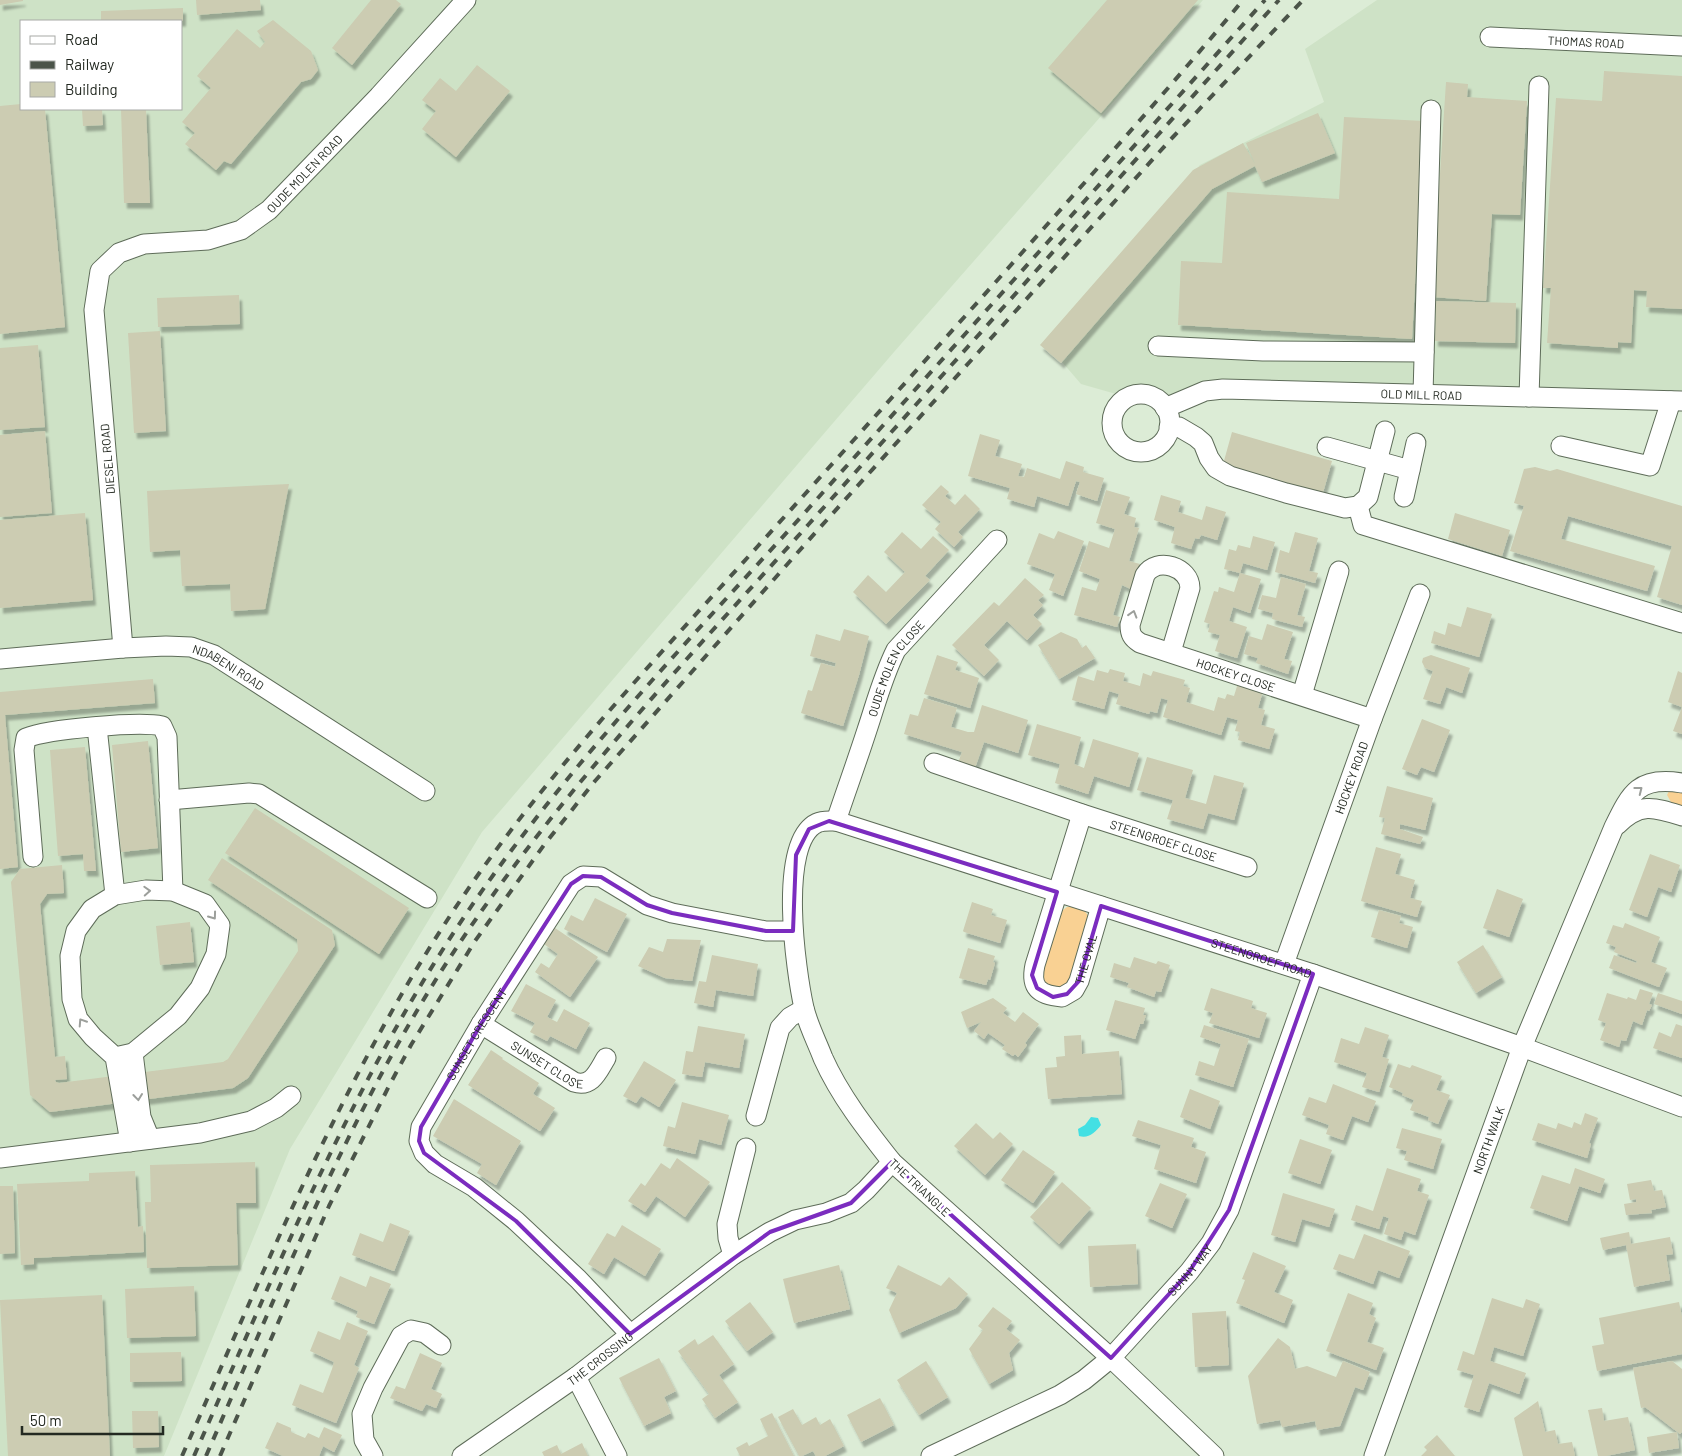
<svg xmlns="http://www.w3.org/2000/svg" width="1682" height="1456" font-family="Barlow,sans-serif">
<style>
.built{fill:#cee2c6;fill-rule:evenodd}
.green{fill:#f9d193}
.water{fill:#43e0e3}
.building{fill:#ccccb2;filter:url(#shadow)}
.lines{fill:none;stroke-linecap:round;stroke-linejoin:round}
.minor-casing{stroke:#5e6c59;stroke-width:21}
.minor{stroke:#fff;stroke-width:19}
.rail{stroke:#4b5449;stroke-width:4;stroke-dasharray:9 9;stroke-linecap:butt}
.oneway{stroke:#9c9f9b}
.marked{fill:none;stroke:#7b2cbf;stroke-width:4;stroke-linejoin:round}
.labels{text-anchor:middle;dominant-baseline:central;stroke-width:5;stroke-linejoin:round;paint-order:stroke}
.street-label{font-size:12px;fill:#232921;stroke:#fff}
</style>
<defs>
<filter id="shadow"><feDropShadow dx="3" dy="5.5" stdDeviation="1" flood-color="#0004"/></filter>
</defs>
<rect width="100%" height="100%" fill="#dcecd6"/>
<path class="built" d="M0,0H1203L894,352L482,832L290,1149L164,1456H0ZM21,21H181V109H21Z
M1377,0H1682V401L1223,389L1165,408L1081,384L1044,341L1200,165L1324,102L1305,49Z"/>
<path class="green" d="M1682,787V807L1672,804L1667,795L1670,789Z
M1073,906L1083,909L1090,918L1067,989L1049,990L1039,975L1058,914L1067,907Z"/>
<path class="water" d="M1091,1117L1098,1118L1101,1125C1095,1133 1088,1139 1079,1136L1078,1129L1085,1125Z"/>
<path class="building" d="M0,0H23V1L0,5Z
M196,0H260L261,10L197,15Z
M371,0H396L401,4L352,65L332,48Z
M1107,0H1198L1101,113L1048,68Z
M183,8V21H101V11Z
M273,20L311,51L318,70L311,79L301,82L231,164L224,161L216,170L185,144L195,133L182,122L211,88L197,76L237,29L260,48L265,42L257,31Z
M477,65L510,91L456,157L422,129L436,111L422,100L440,78L456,91Z
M1604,71L1682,76V309L1646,307L1647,291L1634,290L1631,343L1618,342V348L1547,343L1551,288H1543L1556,98L1602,101Z
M1446,82L1468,84L1467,97L1527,101L1520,215L1492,214L1486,301L1432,297Z
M21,104V109H45L65,327L0,334V106Z
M82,109H102L103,125L83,126Z
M121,109H146L150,203H124Z
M1318,113L1335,153L1262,182L1255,166L1212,189L1061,363L1040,345L1193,170L1243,143L1255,164L1246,143Z
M1344,117L1424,121L1412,339L1178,325L1181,261L1222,263L1227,192L1339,199Z
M239,295L240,324L158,327L157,298Z
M1436,301L1516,303L1515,343L1435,341Z
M160,331L166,431L134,433L128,333Z
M38,345L45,427L0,430V348Z
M45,431L52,513L0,517V435Z
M1232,432L1332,461L1322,496L1222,468Z
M980,434L1000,440L995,456L1022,464L1018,476L1024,477L1027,468L1060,479L1066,461L1084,467L1083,472L1104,478L1097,501L1076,494L1080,482L1076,481L1068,506L1037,496L1034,507L1007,499L1010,488L968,476Z
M1535,467L1550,471L1557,469L1682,506V605L1657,597L1672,546L1568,516L1561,539L1655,566L1647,591L1510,551L1524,506L1514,503L1524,469Z
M289,484L265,609L231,611L230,584L182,586L180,550L150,552L147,491Z
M941,485L949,492L945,496L955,505L965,494L980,509L958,532L963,537L954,547L935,529L941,522L922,505Z
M1106,490L1130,497L1124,514L1136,518L1134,527L1139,528L1129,561L1140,564L1131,589L1122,585L1113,615L1120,617L1117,627L1074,615L1082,587L1096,591L1100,579L1079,571L1089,541L1109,548L1115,529L1096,523Z
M1161,495L1181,501L1178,512L1202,520L1206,506L1226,512L1217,540L1201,535L1199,539L1195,538L1191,549L1171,543L1175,527L1154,520Z
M85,513L93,600L0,608V520Z
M1455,513L1510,530L1502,556L1448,539Z
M1058,531L1084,541L1063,596L1049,590L1055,574L1027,564L1039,533L1054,539Z
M902,532L921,549L933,536L949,550L925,576L930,580L886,624L853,592L868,575L886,592L905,572L884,552Z
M1295,532L1318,538L1309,571L1318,573L1315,583L1275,572L1280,550L1289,553Z
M1253,536L1275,542L1267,570L1243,563L1240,573L1261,579L1250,613L1233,607L1229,621L1247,627L1237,658L1215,651L1220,635L1208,632L1210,624L1204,622L1214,591L1218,592L1219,587L1234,592L1240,573L1224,569L1229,549L1236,551L1238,545L1250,548Z
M1281,577L1306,584L1297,615L1305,617L1302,627L1272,619L1273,613L1258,609L1262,595L1276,598Z
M1025,578L1044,595L1038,600L1043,605L1033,615L1042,624L1027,640L1007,621L984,645L999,660L984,676L952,645L994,602L999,606Z
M1467,607L1492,614L1479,657L1431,643L1434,631L1445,635L1448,623L1461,627Z
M1267,624L1293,632L1284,659L1292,661L1288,674L1256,663L1258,658L1244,654L1249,636L1262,640Z
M844,629L869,636L859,675L843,726L801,713L808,690L812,691L821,663L835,667L836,663L810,656L816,634L840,641Z
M1061,632L1077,639L1082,648L1086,645L1095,658L1059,679L1038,645Z
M937,655L958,662L955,670L979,678L970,708L924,694Z
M1431,655L1470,668L1462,693L1446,687L1440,704L1423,699L1433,671L1425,668L1422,662L1423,658Z
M1110,669L1125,673L1123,681L1140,686L1143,673L1151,676L1153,671L1185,680L1183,686L1190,688L1186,702L1214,711L1218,697L1225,699L1227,694L1234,696L1238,683L1263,691L1258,708L1265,710L1261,725L1275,729L1269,749L1238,740L1240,732L1235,731L1238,720L1227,717L1221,735L1163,717L1168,700L1161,698L1157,713L1150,711L1149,714L1116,704L1119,694L1109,691L1104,709L1072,700L1078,676L1094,681L1097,670L1108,673Z
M1678,671L1682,673V734L1673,731L1682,707L1668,702Z
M153,679L155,703L5,715L18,867L0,869V692Z
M924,698L957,708L951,727L968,732H974L982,705L1028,720L1018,753L984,742L975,768L958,763L962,752L904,734L910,714L918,716Z
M1422,719L1450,730L1434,772L1421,767L1417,775L1402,769Z
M1037,724L1081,737L1074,764L1084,768L1093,739L1139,753L1129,787L1094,776L1088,794L1055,783L1060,764L1028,755Z
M148,741L158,848L121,852L112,745Z
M85,747L96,871H84L83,854L58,856L50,750Z
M1147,757L1193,770L1185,798L1206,804L1214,775L1244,783L1234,820L1208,813L1203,829L1167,819L1173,800L1137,790Z
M1387,786L1433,798L1425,830L1400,824V829L1423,837L1420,844L1381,834L1385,818L1379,817Z
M255,808L409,908L379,954L225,853Z
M1376,847L1401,854L1395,874L1415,880L1410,898L1422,901L1417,917L1361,901Z
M1650,854L1680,865L1671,892L1658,887L1647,917L1629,910Z
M222,858L332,930L335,945L248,1078L233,1088L50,1112L30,1095L11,882L20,869L62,865L64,893L47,894L40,904L55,1057L65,1056L67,1079L55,1080L56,1082L59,1083L223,1062L228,1059L298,951L297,939L208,880Z
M1497,889L1523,899L1509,937L1483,928Z
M595,898L627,914L607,952L564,929L571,915L583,921Z
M972,902L993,909L991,915L1007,920L1000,943L964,932L963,931Z
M1379,910L1401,916L1399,923L1413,927L1407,948L1371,937Z
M190,922L194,962L160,965L156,926Z
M1625,923L1660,937L1651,962L1667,968L1659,987L1609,968L1614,955L1636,963L1637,961L1614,952L1616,947L1606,943L1613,925L1623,928Z
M555,928L598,957L570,997L535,972L541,963L549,968L558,954L544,944Z
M667,939L701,940L692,981L665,978L638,966L649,947L663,952Z
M1483,945L1502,977L1476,993L1457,962Z
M968,948L995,956L993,962L995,963L990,980L988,979L986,985L959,978Z
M712,955L758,964L753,996L716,990L713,1007L694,1003L699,981L706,982Z
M1134,957L1156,964L1158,961L1170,965L1161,992L1156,991L1154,997L1127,987L1129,983L1110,977L1114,963L1130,968Z
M526,984L556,1000L547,1017L557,1022L564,1009L590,1023L576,1049L550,1036L547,1041L530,1032L535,1023L511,1011Z
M1211,988L1253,1001L1251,1008L1267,1013L1259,1038L1209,1023L1213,1013L1204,1010Z
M1640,989L1653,993L1649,1004L1652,1005L1649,1011L1647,1010L1642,1025L1633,1021L1626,1041L1621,1040L1619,1047L1600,1040L1606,1023L1598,1020L1607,993L1627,999L1628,997L1636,1000Z
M1658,993L1682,1001V1014L1654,1004Z
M993,998L1007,1008L1003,1013L1015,1022L1023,1012L1039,1024L1025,1043L1027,1045L1018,1057L1015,1054L1013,1056L1002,1049L1005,1045L988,1033L984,1039L974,1031L981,1022L967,1028L961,1012Z
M1115,1000L1145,1008L1143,1015H1146L1143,1024H1140L1135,1039L1106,1030Z
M1676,1024L1682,1026V1058L1653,1048L1659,1032L1671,1037Z
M1204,1025L1249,1039L1233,1087L1195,1075L1199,1061L1214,1066L1221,1044L1200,1037Z
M698,1026L745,1034L739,1068L705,1062L702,1077L682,1074L686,1051L693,1052Z
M1365,1027L1389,1035L1382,1057L1389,1059L1379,1092L1362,1087L1367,1073L1334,1062L1341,1038L1359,1044Z
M1081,1035L1082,1054L1119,1051L1122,1094L1048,1099L1045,1068L1057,1067L1056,1057L1065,1056L1064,1036Z
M491,1050L503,1058L502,1059L539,1083L533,1094L555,1108L540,1131L468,1085Z
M644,1061L676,1080L659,1107L641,1096L636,1103L623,1096Z
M1398,1064L1410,1068L1412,1065L1442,1076L1436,1090L1450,1095L1438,1124L1428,1120L1429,1117L1410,1110L1414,1100L1402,1095L1403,1093L1389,1087Z
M1333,1084L1376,1101L1368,1122L1352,1116L1343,1140L1326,1134L1329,1125L1302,1115L1309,1097L1326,1103Z
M1190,1089L1220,1101L1210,1129L1180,1117Z
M454,1099L521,1141L496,1185L477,1173L482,1164L433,1136Z
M682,1102L729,1115L721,1145L699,1139L695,1154L663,1146L668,1126L675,1128Z
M1585,1113L1598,1118L1589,1143L1591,1144L1587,1158L1532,1140L1538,1123L1556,1129L1558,1123L1572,1128L1574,1122L1581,1125Z
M1138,1120L1194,1138L1191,1147L1206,1152L1196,1183L1154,1169L1161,1145L1132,1136Z
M976,1123L993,1139L1000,1132L1013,1144L985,1175L954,1146Z
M1402,1128L1442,1139L1433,1169L1404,1160L1407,1151L1396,1148Z
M1300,1139L1332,1150L1320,1184L1288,1173Z
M1023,1150L1055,1172L1033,1203L1001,1180Z
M677,1158L710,1182L685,1217L656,1196L645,1212L628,1201L641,1183L645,1186L661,1163L670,1169Z
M255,1162L256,1203H236L238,1265L147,1268L145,1202H151L150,1165Z
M1387,1168L1421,1179L1417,1191L1429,1195L1415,1235L1404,1231L1401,1240L1384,1234L1389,1218L1383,1216L1379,1229L1351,1220L1356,1205L1373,1211Z
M1575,1168L1605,1179L1600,1193L1579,1186L1567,1221L1530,1208L1542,1175L1570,1184Z
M135,1171L138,1227L143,1226L144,1252L34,1258V1264L21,1265L17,1184L89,1181V1173Z
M1651,1180L1654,1191L1662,1190L1666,1207L1651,1210L1652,1213L1626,1215L1624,1204L1636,1202V1199L1630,1200L1627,1184Z
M1062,1182L1091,1208L1059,1244L1030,1217Z
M1160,1183L1187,1194L1172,1228L1145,1216Z
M0,1186H13L15,1253L0,1254Z
M1283,1193L1335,1209L1329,1227L1302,1219L1295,1242L1271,1235Z
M390,1223L410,1231L394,1271L352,1255L360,1233L383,1242Z
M622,1225L661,1249L645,1276L614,1257L604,1274L588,1264L607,1233L615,1237Z
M1629,1232L1631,1244L1670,1237L1673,1254L1666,1255L1670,1280L1634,1287L1626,1245L1603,1250L1600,1238Z
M1364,1234L1410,1251L1399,1278L1378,1270L1373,1284L1333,1269L1339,1254L1354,1259Z
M1136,1244L1138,1284L1090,1287L1088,1246Z
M1253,1252L1286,1266L1274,1292L1293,1300L1284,1323L1236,1303L1245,1280L1242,1279Z
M839,1265L850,1309L794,1323L783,1279Z
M898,1265L941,1286L949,1277L968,1294L956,1308L899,1333L889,1310L897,1293L886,1288Z
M340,1276L366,1287L370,1276L391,1284L374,1324L356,1317L358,1311L331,1299Z
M194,1286L196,1336L127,1338L125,1289Z
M1348,1293L1373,1303L1369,1314L1376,1318L1367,1342L1384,1348L1376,1370L1326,1351Z
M102,1295L110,1456H8L0,1300Z
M1492,1298L1523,1308L1526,1299L1540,1304L1523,1356L1494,1347L1490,1361L1526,1373L1519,1394L1489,1383L1479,1412L1464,1407L1474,1375L1457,1370L1463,1351L1474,1355Z
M750,1302L773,1332L747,1351L725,1321Z
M1679,1302L1682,1317V1354L1597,1371L1592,1346L1604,1344L1599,1318Z
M993,1307L1012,1321L1006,1329L1020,1340L1009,1353L1013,1370L989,1384L969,1349L983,1330L978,1326Z
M1226,1311L1229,1365L1195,1367L1192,1313Z
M347,1322L368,1331L354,1365L359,1368L336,1423L292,1405L300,1384L323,1393L332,1369L334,1362L310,1351L318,1331L340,1340Z
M713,1335L734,1364L719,1375L738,1402L715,1418L702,1399L709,1394L678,1351L695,1339L698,1345Z
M1278,1338L1290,1347L1295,1369L1307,1366L1336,1377L1343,1361L1370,1372L1363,1390L1355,1387L1340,1426L1317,1430L1315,1421L1282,1427L1280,1420L1257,1424L1248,1376Z
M181,1352L182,1381L130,1382V1353Z
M420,1353L442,1363L431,1389L442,1394L436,1408L426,1404L422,1411L390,1398L396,1386L405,1389Z
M659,1358L676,1391L664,1397L671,1413L644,1426L619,1378Z
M926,1361L948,1397L919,1415L897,1380Z
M1672,1361L1682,1369V1432L1680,1434L1645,1407L1641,1408L1633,1368Z
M880,1398L894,1425L861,1442L847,1415Z
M1538,1401L1545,1432L1555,1430L1558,1444L1572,1442L1575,1456H1523L1514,1418Z
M1602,1408L1604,1421L1628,1417L1635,1450L1606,1456H1598L1588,1410Z
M793,1409L802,1425L816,1417L820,1425L830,1419L844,1446L825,1456H816L813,1451L802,1456H799L778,1417Z
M132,1411H158L159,1447L133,1448Z
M772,1413L794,1456H740L736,1448L747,1442L749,1446L768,1436L760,1419Z
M277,1422L291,1428V1432L305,1438L308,1433L319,1438L324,1427L342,1435L334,1452L323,1446L319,1456H283L265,1448Z
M1677,1432L1679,1448L1649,1453L1647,1437Z
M1437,1435L1455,1456H1421L1427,1450L1424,1447Z
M582,1443L588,1456H544L542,1452L557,1445L561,1454Z"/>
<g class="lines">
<defs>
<g id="minor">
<path id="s1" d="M1490,37L1682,46"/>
<path d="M1158,346L1263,351L1424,352"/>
<path d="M1423,394L1431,110"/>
<circle cx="1141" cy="423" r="29"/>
<path d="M1529,397L1539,86"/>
<path id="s2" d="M1165,408L1205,391L1223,389L1682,401"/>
<path d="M1169,427H1179L1196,437L1203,443L1209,458L1216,468L1230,476L1286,493L1345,508L1358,506L1368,497L1385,431"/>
<path d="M1561,446L1650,466L1671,401"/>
<path d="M1327,447L1410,470"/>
<path d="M1404,497L1416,443"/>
<path d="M1358,506L1363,525L1682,623"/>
<path id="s3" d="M123,648L94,310L100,271L119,253L144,244L208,240L241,230L269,210L379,96L466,0"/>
<path id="s4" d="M1171,652L1190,588C1190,567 1157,556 1145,575L1130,625C1130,634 1132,638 1140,643L1372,719"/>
<path id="s5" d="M0,659L123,648L166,646L191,647L214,655L425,791"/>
<path d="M1302,695L1339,571"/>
<path d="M97,727L115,895"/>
<path id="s6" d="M934,763L1082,814L1247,867"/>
<path d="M169,800L249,793L259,794L427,898"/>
<path id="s7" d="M1082,814L1035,965C1030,988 1039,995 1062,997L1074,990L1079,981L1101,906"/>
<path id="s8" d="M836,821C846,791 857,761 867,730C876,703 883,676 896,650L997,540"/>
<path d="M1617,825C1640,802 1654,807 1682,816"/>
<path d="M33,857L24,750L26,738C48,729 140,721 162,726L167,737L173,891"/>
<path id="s9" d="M1284,964L1372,719L1420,594"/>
<path id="s10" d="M481,1024L574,1082C592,1088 598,1071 606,1058"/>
<path d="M133,1053L141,1117L150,1139"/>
<path d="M115,1057L133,1053L178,1016L200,988L216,954L220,925L205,904L173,891L146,890L115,895L92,909L76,931L70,956L72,999L78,1019L93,1037L115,1057L130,1142"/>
<path d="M756,1116L780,1028L790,1017L804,1009"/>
<path d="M0,1158L200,1133L251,1121L276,1108L291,1096"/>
<path d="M733,1255L728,1238L727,1224L746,1148"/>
<path id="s11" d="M630,1334L578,1279L516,1221L474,1187L435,1164L424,1153L419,1141L421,1127L481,1024L571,884L583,876L601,877L647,905L672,913L766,931H793"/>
<path d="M576,1377L617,1456"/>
<path d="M373,1456L364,1440L362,1414L373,1388L401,1336L411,1330L425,1333L441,1345"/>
<path id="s12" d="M462,1456L576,1377L733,1255L770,1232L795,1220L826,1213L851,1203L866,1190L892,1162"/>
<path id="s13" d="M931,1456L1060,1395L1084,1380L1111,1358L1189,1272L1211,1243L1229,1210L1313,974"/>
<path id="s14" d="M1214,1456L1111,1358L892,1162C866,1129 840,1096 823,1058C817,1042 808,1025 804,1008C796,972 777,842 817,823C823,820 830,821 836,821L1313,974L1522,1047L1682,1107"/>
<path id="s15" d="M1374,1456L1522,1047L1614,827C1631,792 1639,776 1682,783"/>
</g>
</defs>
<use href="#minor" class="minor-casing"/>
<use href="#minor" class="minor"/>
<path class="rail" d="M182,1456C271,1256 352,1052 480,872C563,756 663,651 758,546C854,440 950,333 1045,227C1112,152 1179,77 1243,0
M194,1456C273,1277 347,1096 454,932C553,781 679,651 800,518C955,345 1110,173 1265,0
M206,1456C283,1280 358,1091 467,932C567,785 690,656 808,525C965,350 1122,175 1279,0
M220,1456L329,1206L389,1086L411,1045L475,941L544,845L595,781L815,533L1172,138L1303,0"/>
</g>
<defs><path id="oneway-chevron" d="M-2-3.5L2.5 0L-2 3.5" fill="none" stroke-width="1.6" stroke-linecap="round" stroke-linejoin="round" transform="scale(1.25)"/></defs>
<g class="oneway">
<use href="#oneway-chevron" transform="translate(1133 614) rotate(-73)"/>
<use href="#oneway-chevron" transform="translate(1639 790) rotate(-38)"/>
<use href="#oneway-chevron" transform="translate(147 891) rotate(-3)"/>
<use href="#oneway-chevron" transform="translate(213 916) rotate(54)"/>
<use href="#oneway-chevron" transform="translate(82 1022) rotate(-123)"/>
<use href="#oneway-chevron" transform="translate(138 1097) rotate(83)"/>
</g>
<path class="marked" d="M829,821L1057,892L1032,975L1037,988L1053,997L1067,994L1079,981L1101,906L1313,974L1229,1210L1189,1272L1111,1358L892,1162L851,1203L770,1232L630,1334L516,1221L424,1153L419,1141L421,1127L481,1024L571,884L583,876L601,877L647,905L672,913L766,931H793L796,855L809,829Z"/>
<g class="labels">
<g class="street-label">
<text stroke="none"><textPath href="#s1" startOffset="96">THOMAS ROAD</textPath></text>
<text stroke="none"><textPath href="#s3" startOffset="615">OUDE MOLEN ROAD</textPath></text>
<text stroke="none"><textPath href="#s2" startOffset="260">OLD MILL ROAD</textPath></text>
<text transform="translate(107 459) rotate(-95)">DIESEL ROAD</text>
<text stroke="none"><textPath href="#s5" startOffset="234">NDABENI ROAD</textPath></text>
<text stroke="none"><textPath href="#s8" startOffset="165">OUDE MOLEN CLOSE</textPath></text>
<text stroke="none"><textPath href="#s4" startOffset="302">HOCKEY CLOSE</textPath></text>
<text stroke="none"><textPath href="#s9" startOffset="198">HOCKEY ROAD</textPath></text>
<text stroke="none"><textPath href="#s6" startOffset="242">STEENGROEF CLOSE</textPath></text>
<text stroke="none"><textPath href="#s14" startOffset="1274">STEENGROEF ROAD</textPath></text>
<text stroke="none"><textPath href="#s7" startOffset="256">THE OVAL</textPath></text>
<text stroke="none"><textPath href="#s11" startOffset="411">SUNSET CRESCENT</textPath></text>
<text stroke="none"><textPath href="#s10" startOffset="78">SUNSET CLOSE</textPath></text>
<text stroke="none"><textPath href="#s15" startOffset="336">NORTH WALK</textPath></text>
<text transform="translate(920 1187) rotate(43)">THE TRIANGLE</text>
<text stroke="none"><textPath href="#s13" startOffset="324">SUNNY WAY</textPath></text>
<text stroke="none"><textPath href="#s12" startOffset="169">THE CROSSING</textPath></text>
</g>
</g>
<rect x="20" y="20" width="162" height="90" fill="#ffffff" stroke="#a7a9a6"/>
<rect x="30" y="36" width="25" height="8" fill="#ffffff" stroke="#a7a9a6"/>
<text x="65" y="45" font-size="15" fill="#232921">Road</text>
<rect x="30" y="61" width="25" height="8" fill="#4b5449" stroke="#a7a9a6"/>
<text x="65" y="70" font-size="15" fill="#232921">Railway</text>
<rect x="30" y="82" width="25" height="15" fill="#ccccb2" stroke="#a7a9a6"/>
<text x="65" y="95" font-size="15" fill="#232921">Building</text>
<path d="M22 1426v8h141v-8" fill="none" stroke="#232921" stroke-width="2.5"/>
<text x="30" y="1426" font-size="15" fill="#232921" stroke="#ffffff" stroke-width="4" paint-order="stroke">50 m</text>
</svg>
